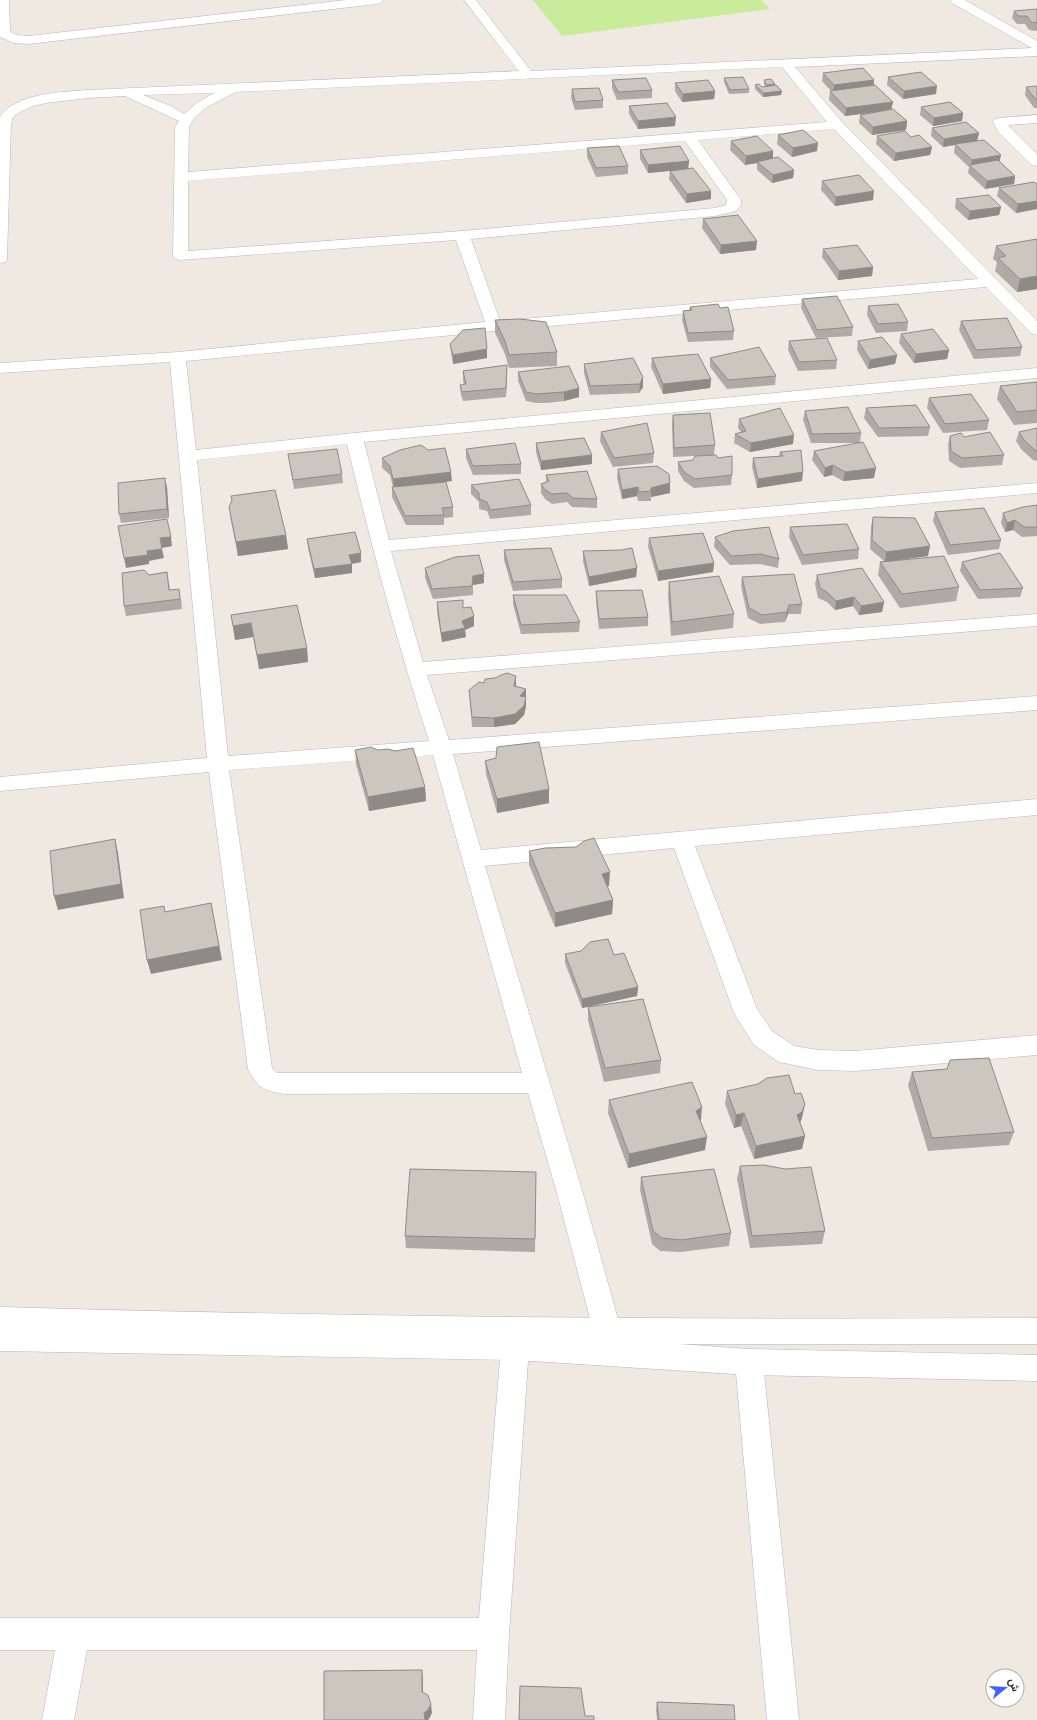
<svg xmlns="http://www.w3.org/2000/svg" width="1037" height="1720" font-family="'Nunito Sans',Vazirmatn,sans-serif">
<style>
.pitch{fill:#c9ec9a}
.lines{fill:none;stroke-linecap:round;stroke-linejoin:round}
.minor-casing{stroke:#b4b7c1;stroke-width:1}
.tertiary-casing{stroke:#b4b7c1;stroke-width:1}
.minor{fill:#fff;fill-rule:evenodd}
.tertiary{fill:#fff;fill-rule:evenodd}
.wall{fill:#afaba4}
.shaded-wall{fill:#8e8b86}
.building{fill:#cbc7bf;stroke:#8e8b86}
</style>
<rect width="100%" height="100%" fill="#efe9e1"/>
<path class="pitch" d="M533,0H761L770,9L562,36Z"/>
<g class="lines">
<defs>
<path id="minor" d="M0,0H9L10,32L17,35L28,36L346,0H383L381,3L377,4L28,44L14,43L0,37Z
M464,0H476L531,71L1032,48L952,3L950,0H965L1037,41V56L795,67L842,122L1037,321V335L1031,333L986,287L494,331L186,361L196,450L354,433L1037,368V378L364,442L389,540L1037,483V493L391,551L423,662L1037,614V626L427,675L449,740L1037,696V710L453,754L481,850L1037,799V815L695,846L757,1009L772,1031L794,1046L818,1050L855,1051L1037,1035V1055L855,1071L818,1070L779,1062L754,1045L734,1013L674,848L485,866L584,1197L621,1330L617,1339L607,1343L597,1339L593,1330L558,1197L528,1093L287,1094C266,1092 257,1088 248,1069L209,772L0,791V777L207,758L170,362L0,373V363L178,352L485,322L456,240L180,260L175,259L173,256L175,127L179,121L125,96L88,98L46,103L33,106L20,112L13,117L11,124L7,259L5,262L0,263V117C16,93 61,92 88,90L519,71ZM782,67L827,122L188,172L189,127L195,117L207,107L236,92ZM214,93L198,102L184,114L171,106L143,95ZM834,129L978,279L500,321L471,239L715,216L736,211L741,205V200L698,140ZM685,141L727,200L726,205L715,208L462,231L188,251V181ZM347,444C371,544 397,643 429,741L228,756L197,460ZM433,755L522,1073H277L272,1068L229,770Z
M1037,115V123L1008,125L1037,154V166L1032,165L999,133L993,122L995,119L1000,118Z
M515,1334L525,1338L529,1347L509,1634L505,1720H473L477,1650H87L74,1720H42L55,1650H0V1618H479L501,1347L505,1338Z
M749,1349L759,1353L763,1362L799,1720H767L735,1362L739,1353Z"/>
<path id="tertiary" d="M0,1307C346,1317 691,1320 1037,1318V1344H679L749,1349L1037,1355V1381L749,1375L515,1360L0,1351Z"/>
</defs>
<use href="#minor" class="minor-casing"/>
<use href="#tertiary" class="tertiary-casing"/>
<use href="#minor" class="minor"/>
<use href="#tertiary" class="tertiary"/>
</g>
<path class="wall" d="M1037,9V31L1029,30L1025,24H1017L1012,18L1014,11Z
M823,73L874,80V86L893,102L891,109L907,121L906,130L872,135L859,123L860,115L870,113L845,116L829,100L830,91H831L822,81Z
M888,77L936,94L903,99L887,85Z
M724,78L749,89V93L729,94L724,82Z
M612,80L652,90V98L617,100L612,88Z
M764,80L775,84V85L781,95L763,97L755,89V85L762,87H765L764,84Z
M675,83L715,91L714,99L682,102L675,91Z
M1037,86V108H1034L1025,95L1026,87Z
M572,89L603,100V108L575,110L571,98Z
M629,106L675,126L638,129L629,114Z
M921,107L963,113L962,121L933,126L920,115Z
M932,128L979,133L977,141L1015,176L1014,184L985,189L968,173L969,167L954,153L955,145L943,147L931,136Z
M778,135L817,151L792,157L777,144Z
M877,136L911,137L932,147L930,155L894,161L876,144Z
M731,141L773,158L794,170L793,178L772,183L757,170V163L745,165L730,150Z
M587,149L628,166V174L596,177L587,157Z
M640,150L689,161L688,168L711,199L686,203L669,179L670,171L648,173L640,159Z
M822,181L873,200L835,206L821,190Z
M1037,184V209L1016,213L997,196L999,188Z
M956,199L1001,207L999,215L968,220L955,208Z
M703,219L756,250L720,254L702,228Z
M1037,239V289L1017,292L995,271L997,262L993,259L996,246Z
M823,249L873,267L872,276L838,280L822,257Z
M802,299L853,327L852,336L816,338L801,308Z
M868,306L908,322L907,331L876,333L867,315Z
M690,307L720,308L734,331L733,340L688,342L682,320L683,311L689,310Z
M495,320L557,352V366L509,368L505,354L495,333Z
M961,321L1022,347L1020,356L974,359L959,330Z
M901,334L949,350L947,359L914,363L899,343Z
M789,341L837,360L836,369L798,371L788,350Z
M858,341L897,355L895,364L868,369L857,350Z
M450,344L487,349V358L453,364L451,353Z
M652,358L711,379L710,388L663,394L651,367Z
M710,358L776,376L775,385L727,389L710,367Z
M584,364L643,377V387L639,393L590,395L584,373Z
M507,365L506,397L463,401L461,395L460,385H464L463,380V371Z
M518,372L579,397L564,401L546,403H536L526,401L518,381Z
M1037,382V423L1014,425L997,399L1000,386Z
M929,398L989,420L987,430L943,433L927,408Z
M866,408L930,427L928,436L878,437L864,418Z
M805,411L861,433L860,443H811L803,420Z
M673,415L715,445L714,455L673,457L672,424Z
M739,419L793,444L750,452L734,443L735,434L741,432L738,428Z
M1037,428V461L1033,460L1021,449L1016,441L1019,432Z
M601,432L654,453L653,463L613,467L600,441Z
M950,436L964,437L1004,455L1002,465L960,468L949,461L948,445Z
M536,443L592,464L541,470L536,452Z
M466,449L521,464V474L473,475L466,458Z
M814,451L874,478L843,481L832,475L824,477L812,460Z
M780,452L802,481L757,488L752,467L753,458L779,456Z
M288,454L342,474L343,483L294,489Z
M382,458L452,481L435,483L453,507V517L444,518V525H406L392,497V487H393L390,475L382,468Z
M718,458L732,475L731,485L694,488L684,481L678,471V462Z
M618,469L670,483V493L651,497V501H638L637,496L622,499L617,478Z
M546,475L597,499V508L572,507L567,502L552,504L545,499L541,493V484L546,482Z
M471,485L531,505V515L490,519L487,511L479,509V502L471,494Z
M167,487L169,518L121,523L119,514Z
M1037,505V536L1022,537L1013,530L1005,532L1001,523L1003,513Z
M229,507L286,535L288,549L238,556L231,521Z
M935,512L1001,540L999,549L948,555L933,521Z
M873,517L928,556L895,560L959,587L956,601L900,608L878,575L880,562L884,561L870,549L871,526Z
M790,527L859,549L858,559L802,565L789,537Z
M715,537L779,559L778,568L760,564L730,565L714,547Z
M649,538L714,563L713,572L658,581L648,547Z
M307,539L361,553V562L352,564V573L315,578L308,548Z
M504,550L562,579V588L513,591L504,560Z
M583,551L637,568L636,577L589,586L583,561Z
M962,562L1023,588L1020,597L978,599L960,571Z
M425,568L484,574V583L473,585V595L433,599L425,578Z
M167,572L170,590L181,598L182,609L126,616L124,606L149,575Z
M817,575L884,602L882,612L859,615L853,606L835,610L827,602L818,598L815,584Z
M742,577L802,604L801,614H788L785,622L760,624L748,618L741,586Z
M669,582L734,614L733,628L671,636L668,596Z
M596,591L648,617V626L599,629L596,601Z
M513,595L580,622L579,632L521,634L513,604Z
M463,600V608L474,616V626L465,630L466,637L442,642L437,612V602Z
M231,615L307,648L308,662L259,669L253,637L235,640Z
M484,683L516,686L526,689V706L524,715L515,724L494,727H472L469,690Z
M355,750L425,787L426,801L369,811L356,764Z
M496,758L549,803L497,813L486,774L485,761Z
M529,851L609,886H607L613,900L612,914L555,927L529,865Z
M565,954L614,955L638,987L637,996L582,1008L565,963Z
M588,1007L661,1060L660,1073L604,1082L588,1020Z
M912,1072L1014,1132L1009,1145L928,1151L908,1085Z
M727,1091L802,1118L800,1123L805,1136L802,1149L754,1159L741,1126L734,1128L725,1104Z
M609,1100L701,1120H700L705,1150L628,1168L608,1113Z
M740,1166L825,1231L822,1244L750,1248L737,1179Z
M536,1172L535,1252L406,1248L405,1236Z
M641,1177L731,1233L729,1246L680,1252L660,1251L652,1244L640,1190Z
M657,1702L735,1720H657L656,1709Z"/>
<path class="shaded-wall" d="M874,80L873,88L833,93L834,85Z
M775,84L774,88L767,89V85Z
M937,86L936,94L903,99L904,91Z
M715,91L714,99L682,102L683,94Z
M782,91L781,95L763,97L764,93Z
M893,102L891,110L845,116L846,108Z
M963,113L962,121L933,126L934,118Z
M676,117L675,126L638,129V121Z
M907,121L906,130L872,135L873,127Z
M979,133L977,141L943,147L944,139Z
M818,143L817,151L792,157L793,148Z
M932,147L930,155L894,161L896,153Z
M773,151V160L757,162V163L745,165L746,156Z
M1001,155L999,164L971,166L972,160Z
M689,161L688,169L648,173V165Z
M794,170L793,178L772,183L773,175Z
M1015,176L1014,184L985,189L987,181Z
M711,191V199L686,203L687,194Z
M874,191L873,200L835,206L836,197Z
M1037,201V209L1016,213L1018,204Z
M1001,207L999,215L968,220L970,211Z
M757,241L756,250L720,254L721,245Z
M873,267L872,276L838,280L839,271Z
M1037,276V289L1017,292L1020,279Z
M487,349V358L453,364V355Z
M949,350L947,359L914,363L916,354Z
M897,355L895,364L868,369L870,360Z
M507,365V374L506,397V388Z
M643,377V387L639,393L640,384Z
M711,379L710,388L663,394V384Z
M579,388V397L564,401V392Z
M794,435L793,444L750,452L751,443Z
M592,455V464L541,470V461Z
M833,465L832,475L824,477L825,468Z
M876,468L874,478L843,481L845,472Z
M451,472L452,481L394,488L393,479Z
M803,472L802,481L757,488L758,479Z
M165,478L167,487L169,518L167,509Z
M670,483V493L651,497V488Z
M638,487L637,496L622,499V490Z
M1015,520L1013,530L1005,532L1007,523Z
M286,535L288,549L238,556L236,542Z
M171,537L172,546L162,548L160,538Z
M930,546L928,556L885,562L886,552Z
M162,549L164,558L149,561V564L126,568L124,558L147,551Z
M361,553V562L350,564L349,555Z
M714,563L713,572L658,581V571Z
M352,564V573L315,578L314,569Z
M637,568L636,577L589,586V577Z
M484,574V583L473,585V595V576Z
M854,597L853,606L835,610L836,601Z
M884,602L882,612L859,615L861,606Z
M789,605L788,614L785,622L787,612Z
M474,616V626L465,630L466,637L442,642L441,633L462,621Z
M251,623L253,637L235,640L233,626Z
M307,648L308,662L259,669L257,655Z
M516,676V686H514Z
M526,689V698L520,696Z
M526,697V706L524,715L515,724L494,727V718Z
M425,787L426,801L369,811L368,797Z
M549,789V803L497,813V799Z
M115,839L118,853L124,898L58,910L54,896Z
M610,872L609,886L601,888L602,874Z
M613,900L612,914L555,927V913Z
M211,903L222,960L151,974L147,960Z
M638,987L637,996L582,1008V999Z
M805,1104L802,1118L799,1125L797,1115Z
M702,1107L701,1120L694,1124L696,1111Z
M744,1113L741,1126L734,1128L736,1115Z
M805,1136L802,1149L754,1159L756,1146Z
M707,1137L705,1150L628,1168L629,1154Z
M422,1670L423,1680V1702L422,1692Z
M431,1704L432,1713L429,1719L428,1720H425L424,1713Z"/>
<path class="building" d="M1037,9V23L1031,22L1027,16H1018L1014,11Z
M863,68L874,80L834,85L823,73Z
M921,72L937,86L904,91L888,77Z
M743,77L749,89L730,90L724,78Z
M646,78L652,90L618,92L612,80Z
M771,79L775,84L767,85L764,80Z
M708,80L715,91L683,94L675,83Z
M759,84L762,87L776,85L782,91L764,93L755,85Z
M875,85L893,102L846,108L830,91Z
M1037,86V100H1036L1026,87Z
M599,88L603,100L575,102L572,89Z
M950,102L963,113L934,118L921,107Z
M667,103L676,117L638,121L629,106Z
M893,109L907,121L873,127L860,115Z
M966,122L979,133L944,139L932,128Z
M803,130L818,143L793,148L778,135Z
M905,131L911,137L919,135L932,147L896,153L877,136Z
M757,136L773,151L746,156L731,141Z
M984,140L1001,155L972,160L955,144Z
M619,146L628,166L596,168L587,148Z
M680,146L689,161L648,165L640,150Z
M778,157L794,170L773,175L757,162Z
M998,160L1015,176L987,181L969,165Z
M693,168L711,191L687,194L670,171Z
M859,175L874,191L836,197L822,181Z
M1034,182L1037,184V201L1018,204L999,188Z
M989,195L1001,207L970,211L956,199Z
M738,215L757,241L721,245L703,219Z
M1037,239V276L1020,279L998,258L1006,256L996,246Z
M857,245L873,267L839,271L823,249Z
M837,296L853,327L817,330L802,299Z
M718,304L720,308L728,307L734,331L688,333L683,311L692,310L690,307Z
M898,304L908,322L878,324L868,306Z
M1007,318L1022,347L976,350L961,321Z
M520,319L546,322L557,352L509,355L505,341L495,320Z
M485,328L487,349L453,355L450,344L463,330Z
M933,329L949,350L916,354L901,334Z
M882,337L897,355L870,360L858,341Z
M827,338L837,360L799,362L789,341Z
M759,347L776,376L728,380L710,358Z
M698,354L711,379L663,384L652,358Z
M633,358L643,377L640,384L590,386L584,364Z
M507,365L506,388L462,392L460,385L466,384L463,371Z
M569,366L579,388L564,392L536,394L526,392L518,372Z
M1037,382V410L1017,412L1000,386Z
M971,394L989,420L945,424L929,398Z
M916,405L930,427L879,428L866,408Z
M848,407L861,433L812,434L805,411Z
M780,408L794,435L751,443L735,434L746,431L739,419Z
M710,413L715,445L674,448L673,415Z
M647,423L654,453L614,458L601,432Z
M1037,428V451H1036L1024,440L1019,432Z
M990,432L1004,455L962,458L951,451L950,436L961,433L964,437Z
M584,438L592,455L541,461L536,443Z
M863,442L876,468L845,472L833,465L825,468L814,451Z
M515,443L521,464L473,466L466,449Z
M421,445L428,450L445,448L451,472L393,479L390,466L382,458L400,450Z
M337,449L342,474L293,480L288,454Z
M801,450L803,472L758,479L753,458L783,456L780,452Z
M716,455L718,458L732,456V475L695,479L684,472L678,462L693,460L695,456Z
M657,466L669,474L670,483L651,488V491L639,492L638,487L622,490L618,469Z
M587,471L597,499L573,498L567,493L552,494L545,490L541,484L549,481L546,475Z
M165,478L167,509L119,514L118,483Z
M519,479L531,505L490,510L487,502L479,499V493L471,485Z
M446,482L453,507L442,508L444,515L405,516L392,487Z
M275,490L286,535L236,542L229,507L232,500L231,496Z
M1037,505V527H1024L1015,520L1007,523L1003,513L1023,507Z
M984,508L1001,540L950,545L935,512Z
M873,517L915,518L930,546L886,552L872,540Z
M167,519L171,537L160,538L162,549L147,551L148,555L124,558L118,526Z
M847,524L859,549L803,555L790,527Z
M769,527L779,559L761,554L731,556L715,537L733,531Z
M355,532L361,553L349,555L352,564L314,569L307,539Z
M703,533L714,563L658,571L649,538Z
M551,548L562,579L513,582L504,550Z
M632,548L637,568L589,577L583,551L621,550Z
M1000,553L1023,588L980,590L962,562Z
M479,555L484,574L473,576L472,586L432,589L425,568L455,557Z
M944,556L959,587L902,594L880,562Z
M862,568L884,602L861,606L854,597L836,601L828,593L820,588L817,575Z
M144,570L149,575L167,572L169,590L179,589L180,599L124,606L122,573Z
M794,574L802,604L789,605L787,612L762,615L749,608L742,577Z
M719,576L734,614L672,622L669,582Z
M642,590L648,617L599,619L596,591Z
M513,595H566L580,622L521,625Z
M463,600V608L471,607L474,616L462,621L465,628L441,633L437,602Z
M297,605L307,648L257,655L251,623L233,626L231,615Z
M507,673L516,676L514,686L526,689L520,696L526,697L524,706L515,714L494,718L472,717L469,690L479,682L484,683L485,679L495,678L501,675Z
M539,742L549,789L497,799L485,761L496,758L497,747Z
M371,747L378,750L388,749L395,751L413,748L425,787L368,797L355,750Z
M594,838L610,872L602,874L613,900L555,913L529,851L545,848L576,847L584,841Z
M115,839L121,884L54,896L50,851Z
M211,903L219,946L147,960L140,910L164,906L165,912Z
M608,939L614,955L624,953L638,987L582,999L565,954L581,951L590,942Z
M643,999L661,1060L605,1068L588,1007Z
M989,1058L1014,1132L932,1138L912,1072L947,1069L950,1060Z
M789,1075L795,1094L801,1093L805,1104L802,1112L797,1115L805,1136L756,1146L744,1113L736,1115L727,1091L758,1084L767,1078Z
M692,1082L702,1107L696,1111L707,1137L629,1154L609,1100Z
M764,1165L785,1169L811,1167L825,1231L752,1236L740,1166Z
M410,1169L536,1172L535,1239L405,1236Z
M714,1169L731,1233L681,1240L662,1238L653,1231L641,1177Z
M422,1670V1692L428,1695L431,1704L428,1710L424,1713L425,1720H324V1671Z
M520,1686L581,1688L585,1716H594V1720H519Z
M657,1702L734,1705L735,1720H659Z"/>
<g transform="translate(1005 1688) rotate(72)"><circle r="19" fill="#ffffff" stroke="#ababab"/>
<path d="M0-3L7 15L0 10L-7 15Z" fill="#4264fb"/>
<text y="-6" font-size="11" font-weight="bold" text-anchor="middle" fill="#2e2e2e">ش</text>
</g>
</svg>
